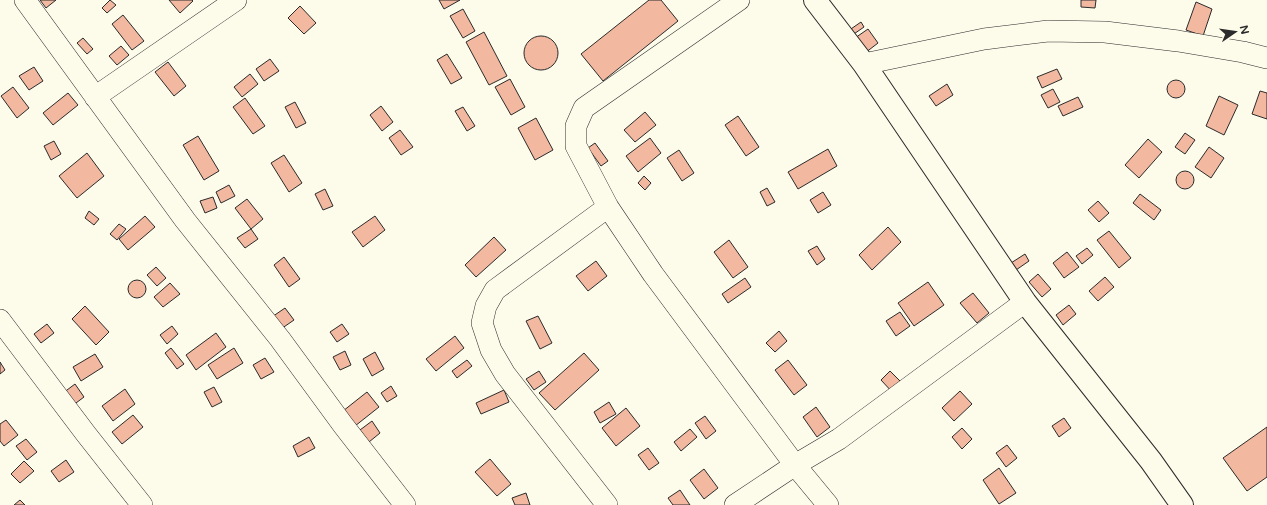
<svg xmlns="http://www.w3.org/2000/svg" width="1267" height="505" font-family="'Varela Round',sans-serif">
<style>
.building{fill:#f2b8a0;stroke:#2b2b2b}
.lines{fill:none;stroke-linecap:round;stroke-linejoin:round}
.minor-casing{stroke:#2b2b2b;stroke-width:22}
.primary-casing{stroke:#2b2b2b;stroke-width:24}
.minor{stroke:#fdfbea;stroke-width:21}
.primary{stroke:#fdfbea;stroke-width:22}
</style>
<rect width="100%" height="100%" fill="#fdfbea"/>
<path class="building" d="M40,0H56L46,8Z
M110,0L116,5L107,13L102,8Z
M169,0H192L193,1L180,13Z
M439,0H460L444,9Z
M649,0H661L678,21L603,81L581,54Z
M1081,0H1096L1095,8L1081,7Z
M1196,2L1212,9L1203,36L1186,30Z
M300,6L316,23L304,34L288,18Z
M463,9L475,31L463,38L450,16Z
M123,15L144,41L132,50L112,24Z
M861,22L864,27L851,36L848,31Z
M868,29L878,43L865,53L855,38Z
M484,32L507,76L489,85L466,42Z
M524 53a17 17 0 1 1 34 0a17 17 0 1 1-34 0Z
M83,38L93,49L87,54L77,43Z
M121,46L129,55L117,65L109,56Z
M447,54L462,78L451,84L437,60Z
M270,59L279,71L264,81L256,69Z
M168,62L186,86L174,96L155,72Z
M34,67L43,81L29,90L19,76Z
M1057,69L1062,79L1042,88L1037,77Z
M250,74L258,84L242,97L234,87Z
M510,79L525,107L511,115L495,87Z
M1167 89a9 9 0 1 1 18 0a9 9 0 1 1-18 0Z
M947,84L953,95L936,106L929,96Z
M13,87L29,108L17,118L1,96Z
M1053,89L1060,102L1048,108L1041,95Z
M1260,91L1267,93V119L1252,114Z
M68,93L78,105L53,125L43,113Z
M1219,96L1238,105L1224,135L1206,126Z
M1078,97L1083,107L1063,116L1058,106Z
M245,98L265,126L253,134L233,107Z
M295,102L306,123L296,128L285,107Z
M381,106L393,122L382,131L370,115Z
M463,107L475,126L467,131L455,111Z
M645,112L656,125L635,142L624,130Z
M738,116L759,147L746,156L725,125Z
M536,118L553,150L535,160L518,128Z
M400,130L413,147L401,155L389,138Z
M1185,133L1195,140L1185,154L1175,147Z
M198,136L219,171L204,180L183,145Z
M650,138L661,153L638,172L626,156Z
M1148,139L1162,152L1139,178L1125,165Z
M54,141L61,154L51,160L44,146Z
M595,143L608,161L601,166L588,148Z
M1209,147L1224,158L1211,178L1195,167Z
M828,149L837,166L798,189L788,172Z
M679,150L694,173L682,181L667,158Z
M87,153L104,176L77,198L59,176Z
M284,155L302,183L289,192L271,163Z
M1176 180a9 9 0 1 1 18 0a9 9 0 1 1-18 0Z
M644,176L651,183L645,190L638,183Z
M229,185L235,196L221,203L216,192Z
M767,188L775,202L767,206L760,192Z
M325,189L333,206L323,210L315,194Z
M823,192L831,205L818,213L810,200Z
M1140,194L1161,210L1154,220L1133,203Z
M213,197L217,208L205,213L200,201Z
M247,199L263,219L251,229L235,208Z
M1098,201L1109,213L1099,222L1088,210Z
M89,211L99,219L94,225L85,218Z
M145,216L155,227L128,250L119,239Z
M375,216L385,230L363,247L352,232Z
M119,224L126,229L117,240L110,234Z
M888,227L901,242L872,270L859,255Z
M251,229L258,239L245,248L237,238Z
M1109,231L1131,258L1119,268L1097,240Z
M494,237L506,250L476,277L465,265Z
M729,240L748,267L733,278L714,252Z
M817,246L825,259L817,265L808,251Z
M1087,248L1093,255L1082,264L1076,256Z
M1067,252L1079,267L1064,278L1053,263Z
M1025,254L1029,261L1016,270L1011,263Z
M284,257L300,279L289,287L274,265Z
M596,261L607,276L588,291L576,276Z
M156,267L166,278L157,286L147,275Z
M1038,274L1051,289L1042,297L1029,282Z
M1105,277L1114,287L1098,301L1089,291Z
M745,278L751,287L728,303L722,294Z
M128 289a9 9 0 1 1 18 0a9 9 0 1 1-18 0Z
M928,282L944,305L914,326L898,303Z
M170,283L180,294L163,307L154,297Z
M973,293L989,313L977,323L960,303Z
M1069,305L1076,314L1063,325L1056,315Z
M85,306L109,332L96,345L72,319Z
M285,308L294,320L278,331L269,319Z
M900,312L910,326L896,336L886,321Z
M538,316L552,343L540,349L526,321Z
M47,324L54,333L41,343L34,334Z
M342,324L349,334L337,342L330,332Z
M172,326L178,334L167,344L160,335Z
M779,331L787,341L775,352L766,343Z
M216,333L226,347L196,370L186,355Z
M455,336L464,348L436,371L426,359Z
M171,348L184,364L177,369L165,353Z
M234,348L243,363L217,379L208,365Z
M345,351L351,365L340,370L333,357Z
M375,352L384,369L372,376L363,359Z
M584,353L599,370L555,410L539,393Z
M95,354L103,367L81,381L73,367Z
M265,358L274,372L261,379L253,365Z
M467,360L472,366L457,378L452,371Z
M788,360L807,385L794,395L775,370Z
M0,362L5,370L0,374Z
M539,371L546,382L534,390L526,379Z
M890,371L904,385L894,394L881,380Z
M75,384L84,397L72,406L63,393Z
M391,386L397,396L387,402L381,393Z
M214,387L222,402L212,407L204,392Z
M125,389L135,404L113,421L102,406Z
M504,390L509,402L481,414L476,403Z
M960,391L972,404L954,421L942,408Z
M367,392L379,407L355,426L343,411Z
M609,402L616,414L600,423L594,412Z
M816,407L830,427L817,437L803,417Z
M626,408L640,426L616,446L602,428Z
M133,415L143,427L122,444L112,432Z
M705,416L716,431L706,439L695,423Z
M1064,418L1071,428L1059,437L1052,426Z
M6,420L18,435L4,446L0,441V424Z
M372,421L380,433L369,442L360,430Z
M1267,427V477L1247,491L1223,458Z
M962,428L972,439L962,449L952,437Z
M690,429L697,437L681,451L674,442Z
M309,437L315,448L298,457L293,446Z
M26,439L37,452L27,460L16,446Z
M1007,445L1017,458L1006,467L996,453Z
M648,448L659,463L649,470L638,455Z
M490,459L511,484L497,496L475,472Z
M66,460L74,472L59,482L51,471Z
M24,461L34,471L20,483L11,474Z
M999,468L1016,493L999,504L983,480Z
M704,469L718,488L704,499L690,480Z
M680,490L690,505H673L668,498Z
M526,493L530,505H515L512,498Z
M20,500L25,505H14Z"/>
<g class="lines">
<defs>
<path id="minor" d="M25,0L185,220L280,339L343,425L405,505
M739,0L584,108L576,126V146L608,207L653,274L795,465L828,505
M864,64L984,39L1048,31L1105,32L1178,41L1243,52L1267,58
M95,97L236,0
M0,320L86,434L142,505
M607,505L505,374L491,350L482,323L486,306L495,290L608,207
M735,505L795,465L839,439L1025,302"/>
<path id="primary" d="M815,0L864,64L1025,302L1151,461L1182,505"/>
</defs>
<use href="#minor" class="minor-casing"/>
<use href="#primary" class="primary-casing"/>
<use href="#minor" class="minor"/>
<use href="#primary" class="primary"/>
</g>
<g transform="translate(1235 32) rotate(77)" stroke="#fdfbea" stroke-width="3" paint-order="stroke">
<path d="M0-3L7 15L0 10L-7 15Z" fill="#2b2b2b"/>
<text y="-6" font-size="11" font-weight="bold" text-anchor="middle" fill="#2b2b2b">N</text>
</g>
</svg>
